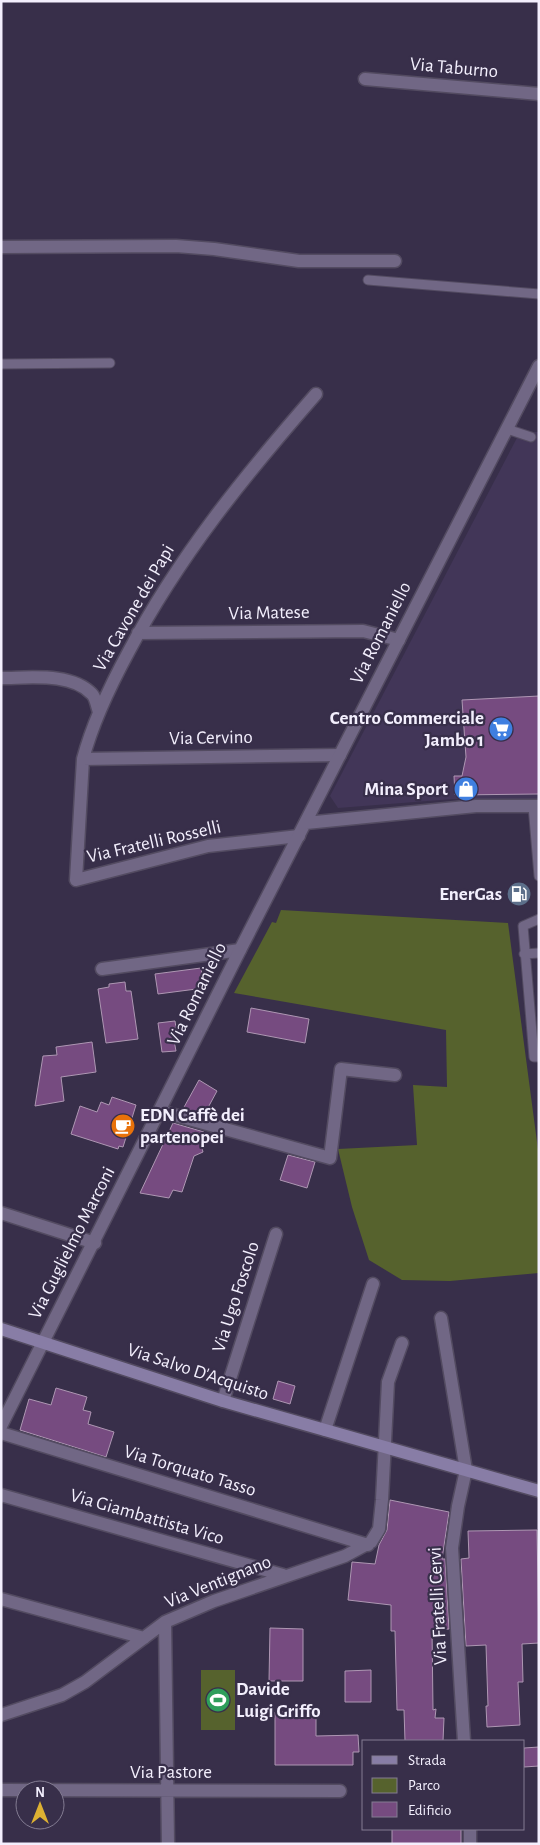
<svg xmlns="http://www.w3.org/2000/svg" width="540" height="1845" font-family="'Alegreya Sans',sans-serif">
<style>
.built{fill:#423658}
.green{fill:#56622d}
.building{fill:#764b80;stroke:#ae97b3}
.lines{fill:none;stroke-linecap:round;stroke-linejoin:round}
.service-casing{stroke:#534b61;stroke-width:11}
.minor-casing{stroke:#534b61;stroke-width:15}
.tertiary-casing{stroke:#534b61;stroke-width:15}
.secondary-casing{stroke:#534b61;stroke-width:15}
.service{stroke:#716785;stroke-width:9}
.minor{stroke:#716785;stroke-width:12}
.tertiary{stroke:#716785;stroke-width:12}
.secondary{stroke:#887da6;stroke-width:12}
.labels{text-anchor:middle;dominant-baseline:central;stroke-width:4.5;stroke-linejoin:round;paint-order:stroke}
.street-label{font-size:19px;fill:#f3effd;stroke:#382f4a}
.poi-label{font-size:19px;font-weight:bold;fill:#f3effd;stroke:#382f4a;text-anchor:end}
</style>
<rect width="100%" height="100%" fill="#382f4a"/>
<path class="built" d="M520,432H539V799H453L338,808L330,796Z"/>
<path class="green" d="M281,910L508,923L539,1157V1273L450,1281L402,1280L369,1260L352,1207L338,1149L417,1145L413,1085L447,1087L446,1030L234,993L272,922L276,923Z
M201,1670H235V1730H201Z"/>
<path class="building" d="M539,696V794L455,795L454,776H462L466,757L462,700Z
M201,968L204,988L158,994L155,974Z
M125,982L126,991H131L138,1039L106,1043L98,989L109,987V984Z
M251,1008L309,1019L305,1043L247,1032Z
M175,1021L177,1035H173L176,1051L162,1052L158,1023Z
M92,1042L96,1072L61,1077L64,1101L35,1106L43,1056L57,1055L56,1047Z
M199,1080L217,1091L204,1115L183,1109Z
M112,1097L136,1105L123,1147L119,1146L118,1149L71,1134L80,1106L97,1112L101,1102L109,1105Z
M173,1123L204,1132L200,1141L203,1152L194,1156L182,1192L173,1190L169,1198L140,1193Z
M288,1155L315,1162L307,1188L280,1180Z
M278,1381L295,1386L290,1404L273,1399Z
M56,1388L87,1397L83,1410L91,1412L88,1424L114,1432L106,1457L20,1430L29,1399L51,1405Z
M390,1500L449,1512L442,1559H445L449,1629L432,1630L433,1710L436,1709L435,1718H444L443,1741H405L404,1710H397L395,1631H391V1605L348,1600L352,1562L375,1564L379,1545L387,1530Z
M537,1530L539,1643L522,1644L523,1682H518L520,1725L487,1727L486,1706H488L486,1645L466,1646L461,1559L469,1558L468,1531Z
M270,1628L303,1629V1681H269Z
M371,1670V1702H345V1671Z
M275,1712H316V1736L358,1735L359,1752H353V1765H275Z
M539,1747V1766L524,1767V1748Z
M392,1829H461V1844H392Z"/>
<g class="lines">
<defs>
<path id="service" d="M368,280L539,294
M1,364L110,363
M507,429L531,437
M533,806L539,876
M539,919L523,926L534,1057H539
M524,954L539,953"/>
<path id="minor" d="M365,79L539,94
M1,247L176,246L214,249L299,261H395
M138,633L363,631L399,640
M1,678C29,678 71,672 92,694C96,698 97,707 99,712
M83,759L340,755
M299,836L208,846L76,880L83,759C93,721 110,686 129,651C179,556 246,474 316,394
M102,969L240,950
M160,1111L330,1158L341,1069L395,1075
M1,1213L95,1243
M441,1318L466,1470L458,1506L452,1548L464,1741
M223,1401L276,1234
M325,1430L373,1284
M1,1433L368,1545
M1,1495L283,1575
M1,1599L144,1638
M165,1622L168,1844
M1,1715L62,1695L85,1682L165,1622L214,1601L345,1556L371,1542L379,1529L382,1500L388,1382L402,1343
M1,1790L340,1791
M470,1829V1844"/>
<path id="tertiary" d="M306,823L476,806H539
M1,1426L240,950L539,366"/>
<path id="secondary" d="M1,1329L223,1401L539,1491"/>
</defs>
<use href="#service" class="service-casing"/>
<use href="#minor" class="minor-casing"/>
<use href="#tertiary" class="tertiary-casing"/>
<use href="#secondary" class="secondary-casing"/>
<use href="#service" class="service"/>
<use href="#minor" class="minor"/>
<use href="#tertiary" class="tertiary"/>
<use href="#secondary" class="secondary"/>
</g>
<defs>
<symbol id="supermarket-disc" viewBox="-11 -11 22 22"><circle r="9.5" fill="#3f7fe0" stroke="#382f4a"/><path d="M-6-5.5h2.5l.6 2H6L4.5 2H-2.5L-4.4-4H-6ZM-1.5 3.2a1.3 1.3 0 1 0 .1 0ZM3 3.2a1.3 1.3 0 1 0 .1 0Z" fill="#fff"/></symbol>
<symbol id="shop-disc" viewBox="-11 -11 22 22"><circle r="9.5" fill="#3f7fe0" stroke="#382f4a"/><path d="M-5-2.5h2.3a2.7 3.5 0 0 1 5.4 0H5L5.5 6h-11ZM-1.5-2.5h3a1.5 2.3 0 0 0-3 0Z" fill="#fff"/></symbol>
<symbol id="fuel-disc" viewBox="-11 -11 22 22"><circle r="9.5" fill="#5c6f8a" stroke="#382f4a"/><path d="M-5.5-6h7V0h2V4h1.3V-2.5L3-4.5l.8-.8L6-3V5H2.5V1h-1V6h-7ZM-4.2-4.7v3.2H.2V-4.7Z" fill="#fff"/></symbol>
<symbol id="cafe-disc" viewBox="-11 -11 22 22"><circle r="9.5" fill="#e8710a" stroke="#382f4a"/><path d="M-5.5-4.5H6V0H3Q3 3.5 0 3.5H-2.5Q-5.5 3.5-5.5 0ZM3-3.2v2h1.7v-2ZM-6 4.5H4V6H-6Z" fill="#fff"/></symbol>
<symbol id="stadium-disc" viewBox="-11 -11 22 22"><circle r="9.5" fill="#2e9e5b" stroke="#382f4a"/><path d="M0-5a6.5 5 0 1 0 0 10a6.5 5 0 1 0 0-10ZM-3.5-1.8h7v3.6h-7Z" fill="#fff"/></symbol>
</defs>
<g fill-rule="evenodd">
<use href="#supermarket-disc" x="487" y="715" width="28" height="28"/>
<use href="#shop-disc" x="452" y="775" width="28" height="28"/>
<use href="#fuel-disc" x="505" y="880" width="28" height="28"/>
<use href="#cafe-disc" x="109" y="1112" width="28" height="28"/>
<use href="#stadium-disc" x="204" y="1686" width="28" height="28"/>
</g>
<g class="labels">
<g class="street-label">
<text transform="translate(454 68) rotate(5)">Via Taburno</text>
<text transform="translate(134 608) rotate(-60)">Via Cavone dei Papi</text>
<text transform="translate(269 613) rotate(-1)">Via Matese</text>
<text transform="translate(381 633) rotate(-63)">Via Romaniello</text>
<text transform="translate(211 738) rotate(-1)">Via Cervino</text>
<text transform="translate(154 842) rotate(-13)">Via Fratelli Rosselli</text>
<text transform="translate(197 994) rotate(-64)">Via Romaniello</text>
<text transform="translate(72 1243) rotate(-63)">Via Guglielmo Marconi</text>
<text transform="translate(236 1297) rotate(-72)">Via Ugo Foscolo</text>
<text transform="translate(198 1372) rotate(18)">Via Salvo D'Acquisto</text>
<text transform="translate(190 1471) rotate(17)">Via Torquato Tasso</text>
<text transform="translate(147 1517) rotate(16)">Via Giambattista Vico</text>
<text transform="translate(218 1582) rotate(-22)">Via Ventignano</text>
<text transform="translate(438 1606) rotate(-93)">Via Fratelli Cervi</text>
<text x="171" y="1772">Via Pastore</text>
</g>
<g class="poi-label">
<text x="484" y="718">Centro Commerciale<tspan x="484" dy="22">Jambo 1</tspan></text>
<text x="448" y="789">Mina Sport</text>
<text x="502" y="894">EnerGas</text>
<text x="140" y="1115" text-anchor="start">EDN Caffè dei<tspan x="140" dy="22">partenopei</tspan></text>
<text x="236" y="1689" text-anchor="start">Davide<tspan x="236" dy="22">Luigi Griffo</tspan></text>
</g>
</g>
<rect width="540" height="1845" fill="none" stroke="#f3effd" stroke-width="5"/>
<rect x="362" y="1740" width="162" height="90" fill="#382f4a" stroke="#837c92"/>
<rect x="372" y="1756" width="25" height="8" fill="#887da6" stroke="#837c92"/>
<text x="408" y="1765" font-size="15" fill="#f3effd">Strada</text>
<rect x="372" y="1778" width="25" height="15" fill="#56622d" stroke="#837c92"/>
<text x="408" y="1790" font-size="15" fill="#f3effd">Parco</text>
<rect x="372" y="1802" width="25" height="15" fill="#764b80" stroke="#837c92"/>
<text x="408" y="1815" font-size="15" fill="#f3effd">Edificio</text>
<g transform="translate(40 1805)"><circle r="24" fill="#382f4a" stroke="#837c92"/>
<path d="M0-4L9 19L0 12L-9 19Z" fill="#ddb133"/>
<text y="-8" font-size="14" font-weight="bold" text-anchor="middle" fill="#f3effd">N</text>
</g>
</svg>
